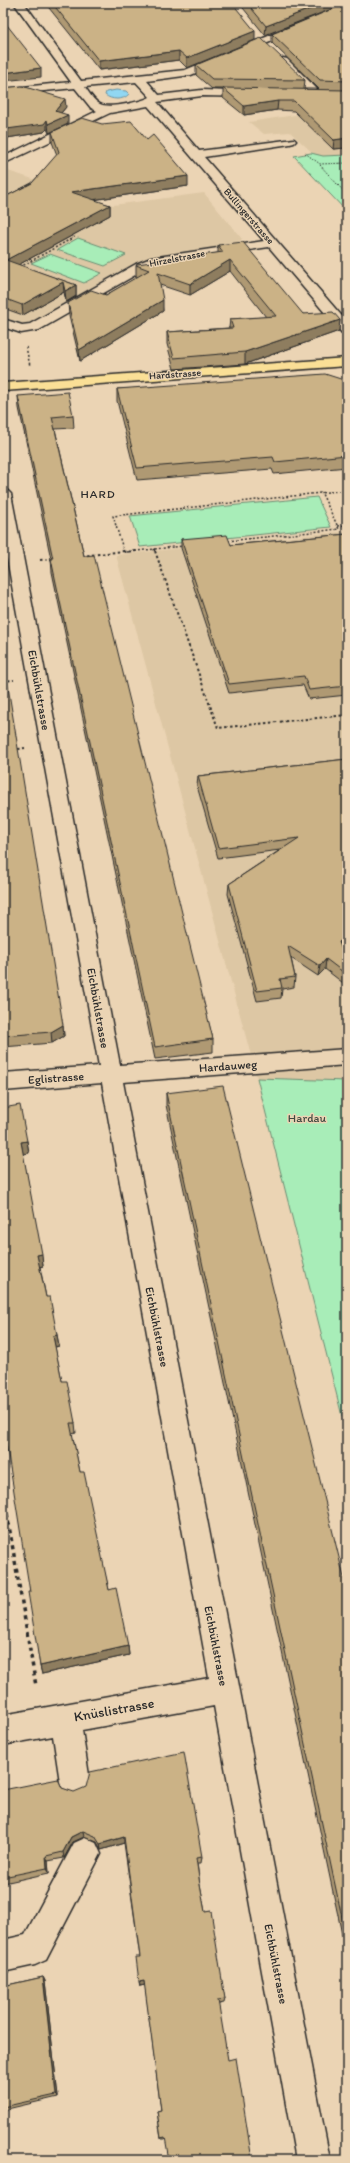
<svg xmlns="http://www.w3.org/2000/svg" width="350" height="2163" font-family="Itim,sans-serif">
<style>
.built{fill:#ddc7a4}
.green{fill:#a8edb8;stroke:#6a8c72}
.water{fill:#91d7f2;stroke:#6892a2}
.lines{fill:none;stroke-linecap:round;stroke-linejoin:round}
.minor-casing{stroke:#2b2b2b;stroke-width:3}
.major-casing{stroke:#2b2b2b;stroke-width:3}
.path-far3{stroke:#2b2b2b;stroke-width:1;stroke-dasharray:1.5 1.5;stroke-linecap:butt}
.path-far2{stroke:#2b2b2b;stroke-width:1.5;stroke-dasharray:2 2;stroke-linecap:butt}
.path-far1{stroke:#2b2b2b;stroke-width:2;stroke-dasharray:2.5 2.5;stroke-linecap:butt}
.path{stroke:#2b2b2b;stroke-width:3.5;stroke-dasharray:4 4;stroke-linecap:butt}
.minor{fill:#ebd4b4;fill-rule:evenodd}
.major{fill:#fadf96;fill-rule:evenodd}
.wall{fill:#af9973;stroke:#2b2b2b}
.shaded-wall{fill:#8e7d5e;stroke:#2b2b2b}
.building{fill:#cbb286;stroke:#2b2b2b}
.labels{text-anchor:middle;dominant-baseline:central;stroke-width:3;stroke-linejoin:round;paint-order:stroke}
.far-street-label{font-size:10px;fill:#2b2b2b;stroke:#ebd4b4}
.far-quarter-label{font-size:12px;letter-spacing:1px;fill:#2b2b2b;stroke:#ebd4b4}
.street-label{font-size:12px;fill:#2b2b2b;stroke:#ebd4b4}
.park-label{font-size:12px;fill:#3e4840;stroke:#ebd4b4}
.near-street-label{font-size:14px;fill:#2b2b2b;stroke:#ebd4b4}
</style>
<rect width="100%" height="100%" fill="#ebd4b4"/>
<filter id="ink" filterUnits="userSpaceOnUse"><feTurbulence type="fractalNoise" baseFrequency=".025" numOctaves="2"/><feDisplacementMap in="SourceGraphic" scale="8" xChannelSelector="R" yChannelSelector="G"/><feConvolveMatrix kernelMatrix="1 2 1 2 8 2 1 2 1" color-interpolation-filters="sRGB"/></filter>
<g filter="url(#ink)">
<path class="built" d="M295,115L323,116L347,122V155L330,157L315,155L290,132L264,134L249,122Z
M5,170L113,205L204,193L242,239L235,245L147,259L132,265L32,323L20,324L3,318V171Z
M347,531V1081L257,1078L116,555Z"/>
<path class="green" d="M311,153L323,156L347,155V212L294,156Z
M78,238L126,255L105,266L57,250Z
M50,254L102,273L84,283L31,263Z
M317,497L331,527L140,547L130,516Z
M257,1078L347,1081V1436Z"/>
<path class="water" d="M116,90L126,91L129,94C123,101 111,100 105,95L106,92Z"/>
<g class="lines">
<defs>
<path id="minor" d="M14,3H24L81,81L185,70L347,4V10L191,75L147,81L159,95L202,90L257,92L258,94L253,97L202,96L157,102L199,151L294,139L296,141L294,143L290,144L204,157L347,322V334L342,333L269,247L158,264L144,270L39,330L21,333L3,327V319L22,325L30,324L136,264L151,258L264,241L148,106L110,113L3,164V157L97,111L91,108L75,88L3,95V89L71,82ZM136,82L150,97C141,102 108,109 100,104C94,101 89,93 85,87Z
M283,58L287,59L320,92L321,94L320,96H312L279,63V59Z
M3,489L8,491L11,494L120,1065L347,1049V1065L123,1082L330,2160H296L214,1706L82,1730L90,1782L86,1793L75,1797L64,1793L60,1782L53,1736L3,1745V1715L209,1678L102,1083L3,1091V1073L99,1066L3,536Z
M85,1838L96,1843L101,1854L46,1960L35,1965L3,1972V1940L25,1935L74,1843Z"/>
<path id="major" d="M347,358V366L3,391V383Z"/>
</defs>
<use href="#minor" class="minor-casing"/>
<use href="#major" class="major-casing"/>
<path class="path-far3" d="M305,153L320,164L347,163
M320,165L347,195
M69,235L75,237L69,240"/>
<path class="path-far2" d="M20,267L71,239
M26,347L30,366
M338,526L347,525
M228,541L339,529L321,492
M154,549L155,552
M124,552L113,516L347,490
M127,552L183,546"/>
<path class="path-far1" d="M155,551L218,728L347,715
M124,552L137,551
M82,556L124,551
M40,560L53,559
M3,681L14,680
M18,749L25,748"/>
<path class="path" d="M3,1490L36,1686"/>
<use href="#minor" class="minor"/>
<use href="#major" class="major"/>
</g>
<path class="wall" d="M45,3H232L255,40L187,68L179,60L99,70Z
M239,3H347V148L333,149L294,111L277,110L244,115L223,98V89H212L196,75V65L305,80L304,89H319L272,43V34L343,5L265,35Z
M3,88L66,107L61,113L68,124L49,133L47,129L44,132L7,138L4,155Z
M52,132L147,140L188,186L92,200L110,205V215L18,265L76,285V296L66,302L64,292L23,315L3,308V198L32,183L57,155L52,142Z
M218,245L303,314L340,320L339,331L245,364L174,369L167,344V332L229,328L230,319L266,317L230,271L190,295L160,285L163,311L80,361L69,315L68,303L106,295L138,277L136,276V265L218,253Z
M347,381V467L274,474L272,469L137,480L117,401V389Z
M18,396L73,415L74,428L55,429L84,556L213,1039V1052L155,1059L52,572L51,559L19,408Z
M347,534V695L309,699L303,685L229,693L181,548V539L231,545Z
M347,759V945L342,949L347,975V986L325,969L318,976L291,958L295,977L294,987L282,989L281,998L257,1001L228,894L229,884L280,850L218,858L197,786L198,776Z
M3,997L63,1025L64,1036L52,1043L3,1047Z
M166,1093L347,1590V1958L166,1105Z
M3,1108L27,1141L29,1153L23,1154L43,1266L40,1267L46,1297L57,1335L59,1346L55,1347L62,1381L75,1423L76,1433L72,1434L80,1472L109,1590L128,1646L129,1655L42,1674L40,1666L30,1592Z
M62,1788L202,1857L201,1863H197L200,1885L205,1912L225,1999L224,2003L219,2004L166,2139H161L157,2111L161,2110L145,1985L140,1986V1957L124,1843L101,1850L97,1842L84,1837L73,1842L64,1858L48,1861L49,1873L4,1883L3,1882V1790Z
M43,1977L45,1981L58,2097L3,2110V1986Z"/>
<path class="shaded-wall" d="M325,3H347L265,35L266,26Z
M255,31V40L187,68V58Z
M179,51V60L99,70V61Z
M41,68V77L3,81V73Z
M65,99L66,107L55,120V111Z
M278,101L277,110L244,115V106Z
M68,115V124L49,133L48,124Z
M47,120V129L44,132L7,138L4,155L3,156V146L7,129Z
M347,138V148L333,149L334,140Z
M188,176V186L71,203V192Z
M110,205V215L7,271L6,260Z
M230,260V271L190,295V284Z
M63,282L64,292L23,315L22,305Z
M76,285V296L66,302L65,291Z
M163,300V311L80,361L79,350Z
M340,320L339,331L245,364V352Z
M347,936V945L338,952L339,942Z
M326,959L325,969L318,976L320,966Z
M63,1025L64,1036L52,1043L51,1032Z
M27,1141L29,1153L23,1154L21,1142Z
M42,1254L43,1266L39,1267L37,1255Z
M57,1335L59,1346L55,1347L53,1336Z
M128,1646L129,1655L42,1674L40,1666Z
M83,1831L84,1837L73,1842L64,1858L63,1852L71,1837Z
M124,1837V1843L101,1850L100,1844Z
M46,1856L48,1861L49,1873L47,1868Z
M43,1977L45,1981L58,2097L56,2095Z
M144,1981L145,1985L140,1986L139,1982Z"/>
<path class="building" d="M52,3H232L255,31L187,58L179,51L99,61Z
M247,3H325L266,26Z
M347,3V81L320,80L272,34Z
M3,20L41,68L3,73Z
M261,38L305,80L212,79L196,65Z
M22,86L65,99L55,111L68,115L48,124L47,120L44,124L7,129L3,146V88Z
M223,88L347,90V138L334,140L294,101H278L244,106Z
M82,118L102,124L131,121L147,140L153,135L188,176L71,192L110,205L6,260L76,285L65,291L63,282L22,305L3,298V198L32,183L59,152L52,132Z
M243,242L303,314L333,312L340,320L245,352L174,358L167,332L233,328L230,319L276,316L230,260L190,284L158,273L163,300L79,350L68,303L91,290L106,295L149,270L136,265L137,264L223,252L218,245Z
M325,374L347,381V455L275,462L273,457L137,468L117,389Z
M68,392L73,415L52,417L84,556L94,555L213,1039L155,1047L51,559H53L18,396Z
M347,534V686L309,690L304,676L229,684L181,539L227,535L231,545Z
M3,656L63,1025L51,1032L3,1036V997H6L3,972Z
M347,759V936L339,942L347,964V975L326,959L320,966L288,946L295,977L280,979L282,988L257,991L229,884L299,838L218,848L198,776Z
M223,1086L347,1590V1941L166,1093Z
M20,1105L27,1141L21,1142L42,1254L37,1255L46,1297H50L57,1335L53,1336L62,1381H67L75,1423H70L80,1472H84L109,1590L116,1588L128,1646L40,1666L28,1592H30L3,1423V1108Z
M184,1752L202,1857L196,1858L200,1885L205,1912L211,1911L225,1999L218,2000L228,2060L236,2058L252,2160H169L165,2137L161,2138L157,2111L161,2110L144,1981L139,1982L136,1957H140L124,1837L100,1844L95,1836L83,1831L71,1837L63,1852L46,1856L47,1868L3,1877V1790L58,1779L62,1788L74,1792L86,1787L90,1772Z
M43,1977L56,2095L3,2107V1986Z"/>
</g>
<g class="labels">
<g class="far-street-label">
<text transform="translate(249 216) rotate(49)">Bullingerstrasse</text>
<text transform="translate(177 258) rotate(-11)">Hirzelstrasse</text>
<text transform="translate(175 374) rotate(-4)">Hardstrasse</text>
</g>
<g class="far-quarter-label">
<text x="98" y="494">HARD</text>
</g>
<g class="street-label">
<text transform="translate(39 690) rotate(80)">Eichbühlstrasse</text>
<text transform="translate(98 1008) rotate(80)">Eichbühlstrasse</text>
<text transform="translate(228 1066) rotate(-4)">Hardauweg</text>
<text transform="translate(56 1078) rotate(-4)">Eglistrasse</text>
<text transform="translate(157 1327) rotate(79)">Eichbühlstrasse</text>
<text transform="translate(216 1646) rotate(79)">Eichbühlstrasse</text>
<text transform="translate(276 1964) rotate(79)">Eichbühlstrasse</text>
</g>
<g class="park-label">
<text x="307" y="1118">Hardau</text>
</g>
<g class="near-street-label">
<text transform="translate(114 1710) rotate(-10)">Knüslistrasse</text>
</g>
</g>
<rect width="350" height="2163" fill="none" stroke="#ebd4b4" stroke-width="16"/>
<rect x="8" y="8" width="334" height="2147" fill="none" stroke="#2b2b2b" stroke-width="1.5" filter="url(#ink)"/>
</svg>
